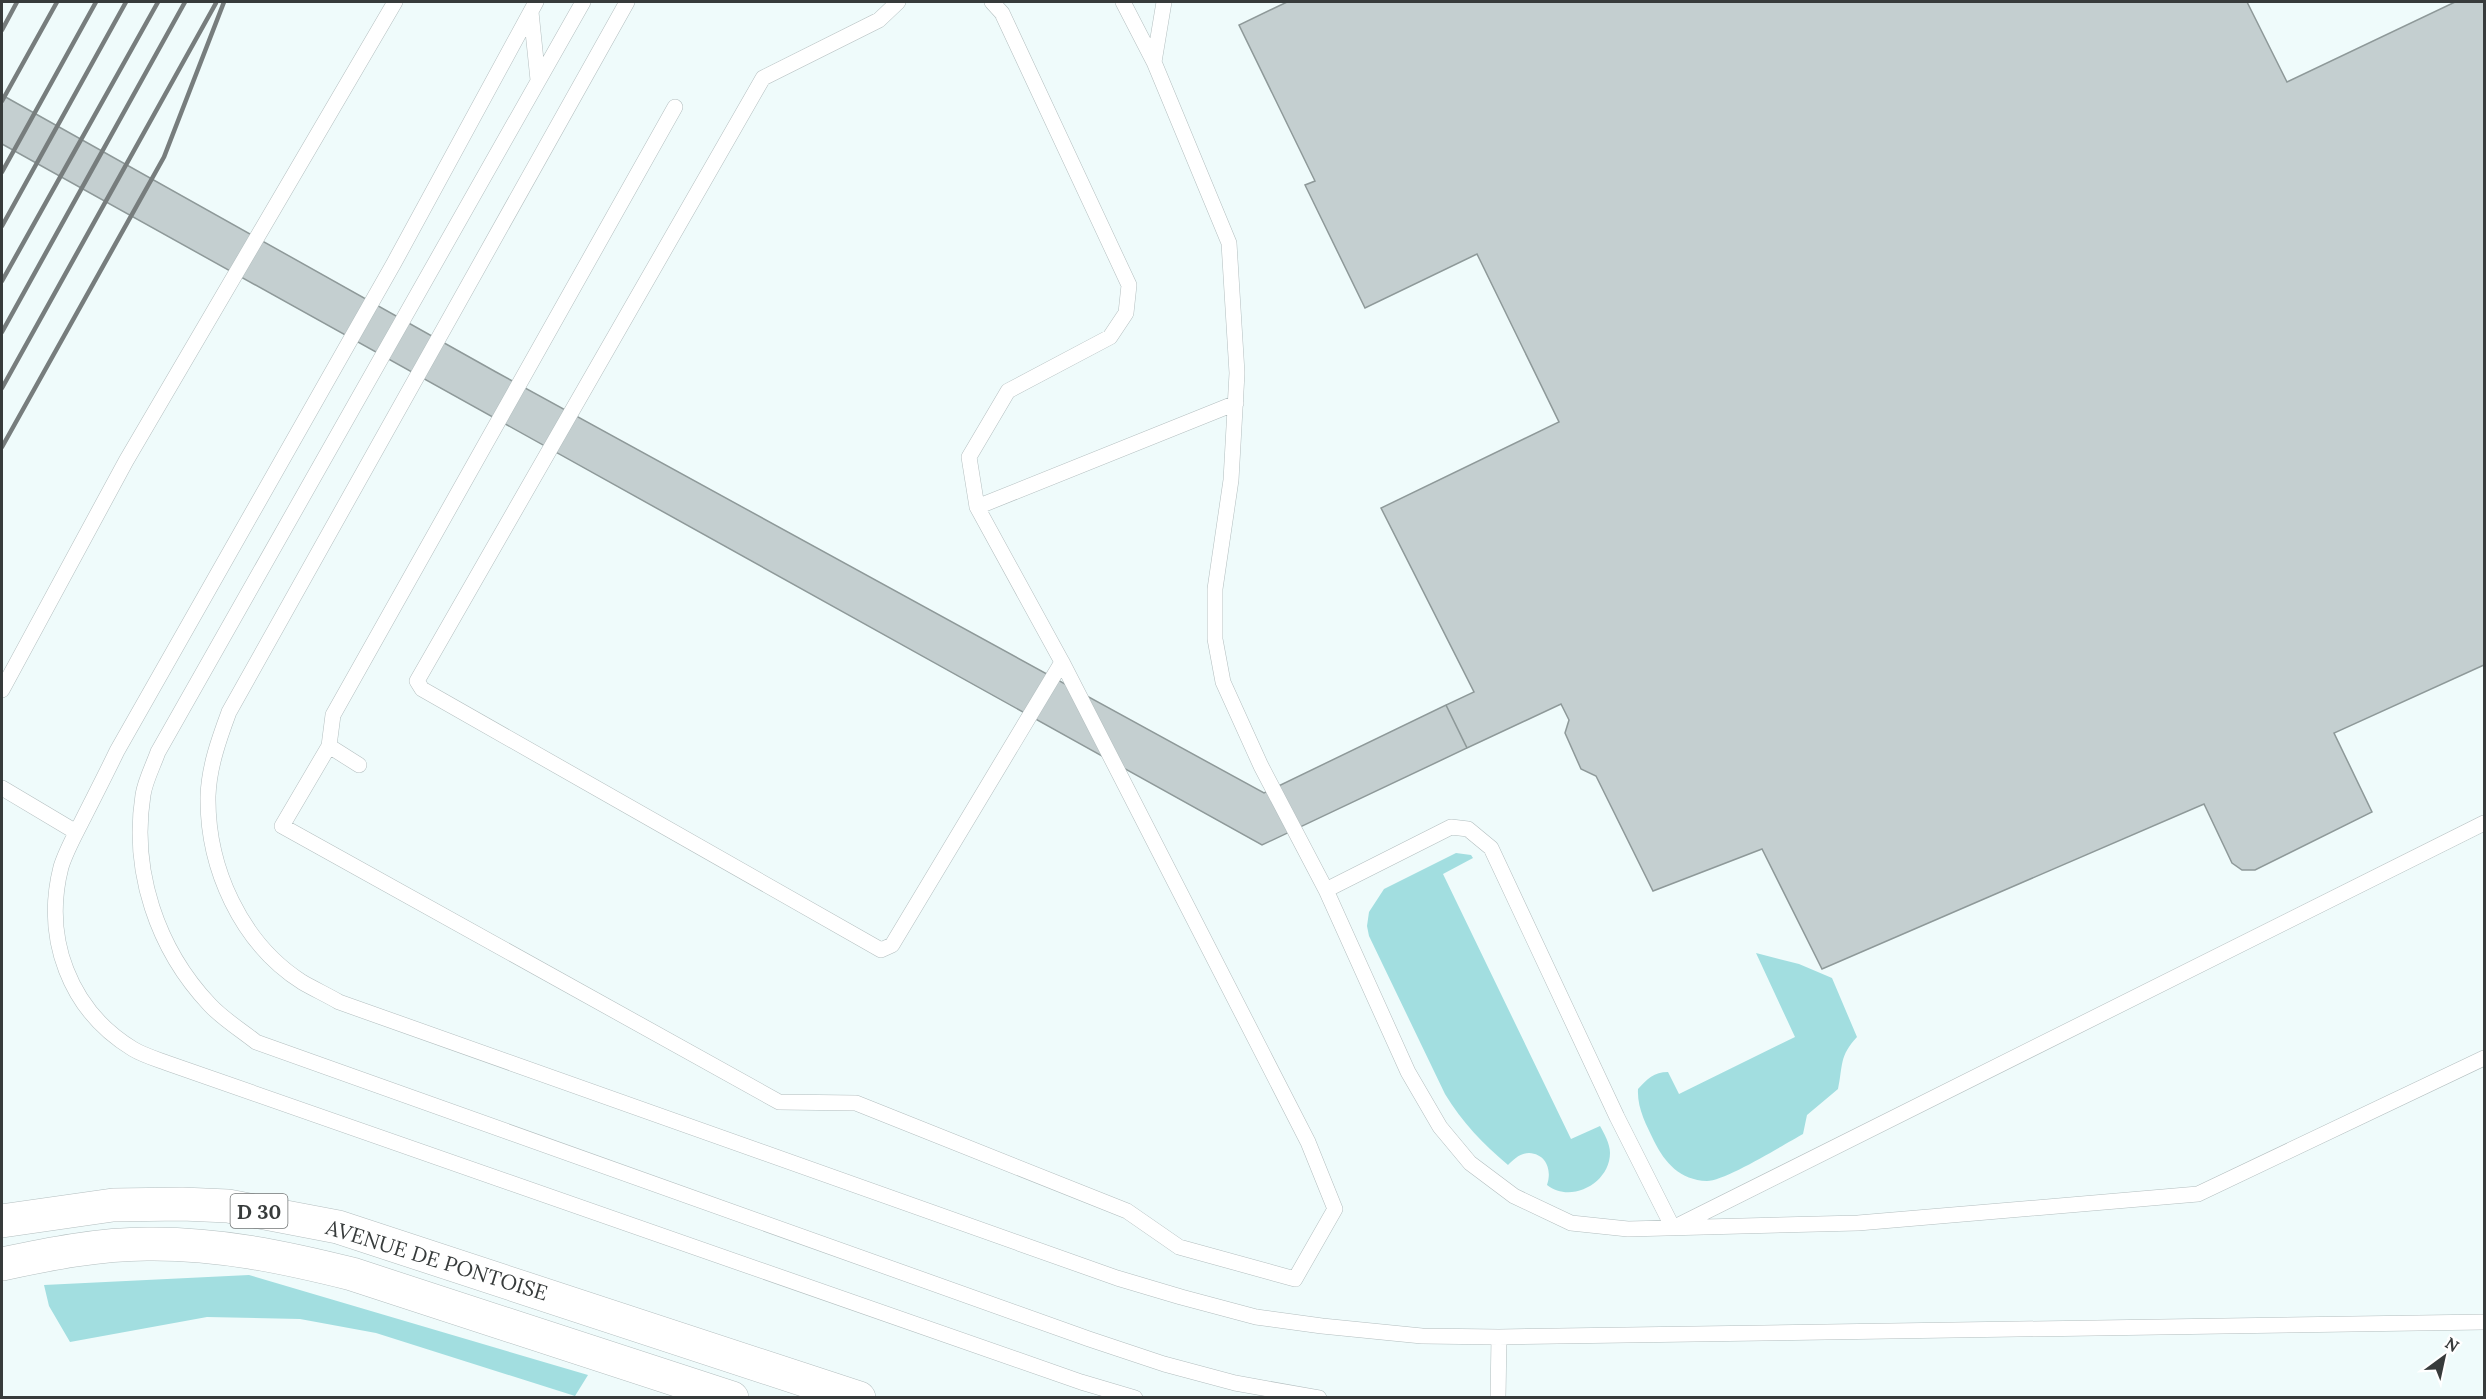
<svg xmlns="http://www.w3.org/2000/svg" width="2486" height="1399" font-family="Lora,serif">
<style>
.green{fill:#a2dee0}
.building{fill:#c4cfd0;stroke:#8e9999;stroke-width:1.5}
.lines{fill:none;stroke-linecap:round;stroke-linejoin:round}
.lane-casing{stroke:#b3bebf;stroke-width:16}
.primary-casing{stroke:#b3bebf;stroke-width:34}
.lane{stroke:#fff;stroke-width:15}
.primary{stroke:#fff;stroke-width:33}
.rail{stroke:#777d7d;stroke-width:4.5}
.labels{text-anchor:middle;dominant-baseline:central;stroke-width:5;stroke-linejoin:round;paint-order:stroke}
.shield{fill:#fff;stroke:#737676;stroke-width:1.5}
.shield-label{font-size:20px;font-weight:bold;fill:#373b3b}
.street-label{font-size:21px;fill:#373b3b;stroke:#fff}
</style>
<rect width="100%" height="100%" fill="#effbfb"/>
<path class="green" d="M1456,853L1471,855L1473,858L1443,874L1571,1139L1600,1126C1604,1133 1610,1144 1610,1153C1610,1183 1571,1204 1547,1185C1552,1171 1547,1154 1529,1153C1520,1153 1513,1160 1508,1165C1483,1144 1462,1122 1445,1094L1369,936L1367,926L1369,912L1384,889Z
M1756,953L1799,964L1832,978L1857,1037C1839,1056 1843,1066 1838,1089L1807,1115L1803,1134C1783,1145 1725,1181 1707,1181C1680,1180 1665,1163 1654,1141C1646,1124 1637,1108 1638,1089C1647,1079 1654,1072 1668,1072L1679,1094L1795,1037Z
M249,1275L588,1375L575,1396L376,1333L300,1319L207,1317L70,1342L49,1306L44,1285Z"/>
<path class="building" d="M1287,2H2247L2287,82L2455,2H2484V665L2334,733L2372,812L2255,870H2242L2232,863L2204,804L1822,969L1762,849L1653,891L1596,776L1581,769L1565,733L1569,720L1561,704L1467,748L1446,705L1474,692L1381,508L1559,422L1477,254L1365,308L1305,185L1315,181L1239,25Z
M2,95L496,372L1264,793L1446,705L1467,748L1262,845L2,144Z"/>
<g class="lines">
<defs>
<path id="lane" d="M536,2L394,263L117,751C106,774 94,797 82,821C75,835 66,851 61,867C43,938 69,1010 133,1049C143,1055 156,1059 167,1063L1081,1382L1135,1398
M583,2L158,752C153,766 145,781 143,795C131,871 157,949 210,1005C223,1019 241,1030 256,1042L1089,1339L1164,1364L1235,1383L1319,1398
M627,2L229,712C219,739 209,767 208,796C207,868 241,943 302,982C314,989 327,995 339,1002L1117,1278L1181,1297L1256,1317L1322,1326L1422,1336L1499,1337L2484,1322
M898,2L879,20L763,78L417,681L422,689L881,950L892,945L1062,662L977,507L969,457L1008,391L1110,337L1126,313L1129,285L1002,13L992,2
M1123,2L1154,62
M1164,2L1154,62L1229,243L1237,373L1231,480L1215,589V639L1223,682L1261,766L1326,890L1408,1072L1440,1127L1470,1163L1514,1196L1571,1223L1628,1229L1858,1223L2198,1194L2484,1058
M531,12L538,80
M977,507L1236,403
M2,690L126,461L395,2
M329,746L333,715L675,107
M359,765L329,746L282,826L779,1102L856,1103L1127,1211L1179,1247L1295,1279L1335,1209L1308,1142L1062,662
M2,788L76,832
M1326,890L1451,827L1468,829L1491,848L1617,1117L1673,1228L2484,823
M1498,1398L1499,1337"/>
<path id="primary" d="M2,1221L113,1205L182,1204L228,1206L338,1227L859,1398
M2,1264C49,1254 99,1244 147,1244C217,1243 284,1257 352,1274L732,1398"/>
</defs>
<use href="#lane" class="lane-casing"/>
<use href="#primary" class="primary-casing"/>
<use href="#lane" class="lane"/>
<use href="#primary" class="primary"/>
<path class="rail" d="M2,30L17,2
M2,101L57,2
M2,172L96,2
M2,226L126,2
M2,281L158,2
M2,332L185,2
M2,388L216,3
M2,447L164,157L224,2"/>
</g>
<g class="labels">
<rect class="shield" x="230.5" y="1194" width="57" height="34" rx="4.5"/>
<g class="shield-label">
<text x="259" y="1211">D 30</text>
</g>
<g class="street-label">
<text transform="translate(437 1260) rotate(17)">AVENUE DE PONTOISE</text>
</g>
</g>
<rect width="2486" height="1399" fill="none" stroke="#373b3b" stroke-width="6"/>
<g transform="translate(2444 1357) rotate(33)" stroke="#ffffff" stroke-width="4.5" paint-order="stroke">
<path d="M0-4.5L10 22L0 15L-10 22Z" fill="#373b3b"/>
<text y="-9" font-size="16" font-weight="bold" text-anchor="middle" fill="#373b3b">N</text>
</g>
</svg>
